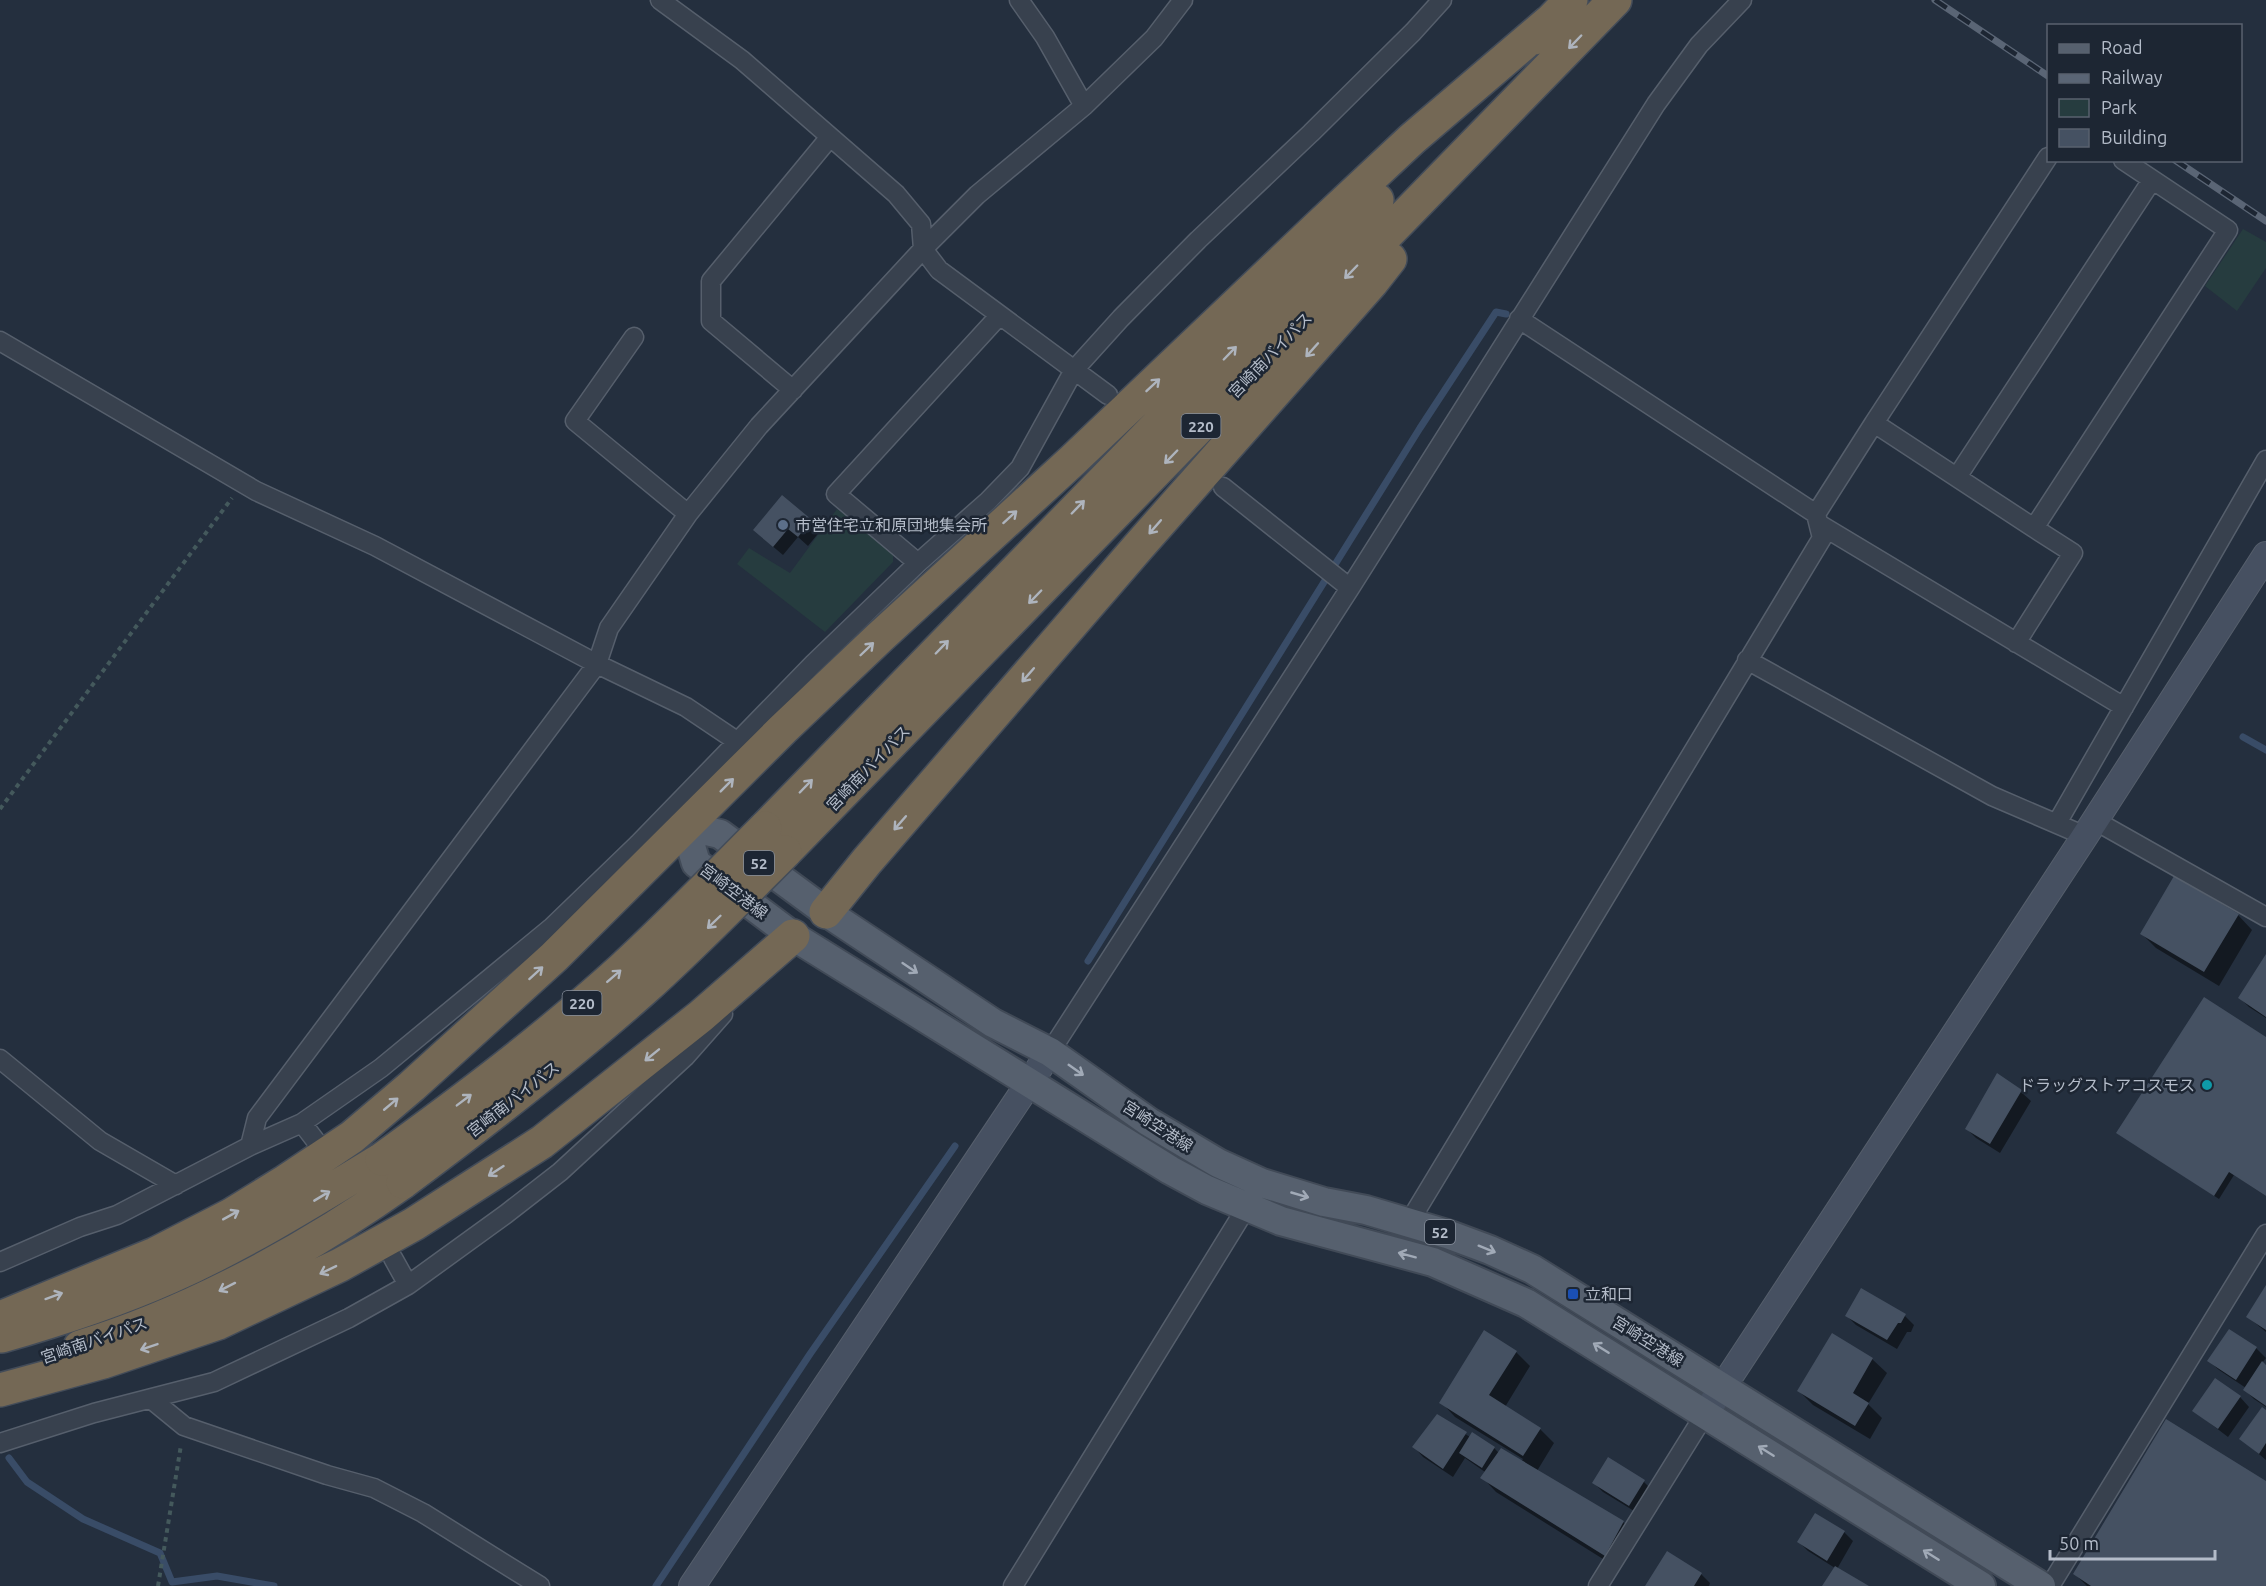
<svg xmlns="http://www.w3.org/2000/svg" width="2266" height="1586" font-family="Ubuntu,'Noto Sans JP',sans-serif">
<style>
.green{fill:#263c3f}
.shadow{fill:#0007}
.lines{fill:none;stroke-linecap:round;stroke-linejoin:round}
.stream{stroke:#394c67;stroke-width:7}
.building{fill:#455162}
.street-casing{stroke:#565f6c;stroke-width:21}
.secondary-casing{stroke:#565f6c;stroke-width:28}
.primary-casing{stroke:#414a57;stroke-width:32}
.highway-casing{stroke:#434c59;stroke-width:36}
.path{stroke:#44595c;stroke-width:4;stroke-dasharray:4.5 4.5;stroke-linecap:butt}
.street{stroke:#38414e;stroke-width:18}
.secondary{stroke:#465061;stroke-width:26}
.primary{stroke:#56606e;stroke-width:28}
.highway{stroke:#746855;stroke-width:33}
.rail-casing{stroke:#5a6575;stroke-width:7}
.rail{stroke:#1d2633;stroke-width:4.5;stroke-dasharray:14;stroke-linecap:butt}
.highway-bridge-casing{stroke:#434c59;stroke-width:36;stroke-linecap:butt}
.highway-bridge{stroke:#746855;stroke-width:33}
.oneway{stroke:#aeb4bd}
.oneway2{stroke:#a1aab7}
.service-dot{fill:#5c6f8a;stroke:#1d2633;stroke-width:2}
.culture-dot{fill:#0f9aa8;stroke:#1d2633;stroke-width:2}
.transit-dot{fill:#1a4fb4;stroke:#1d2633;stroke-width:2}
.labels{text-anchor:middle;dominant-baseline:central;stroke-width:5;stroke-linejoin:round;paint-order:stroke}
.shield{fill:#1d2633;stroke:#878f9c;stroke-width:1.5}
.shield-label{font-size:15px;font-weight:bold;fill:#b4bcc9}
.street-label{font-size:16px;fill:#b4bcc9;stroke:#1d2633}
.poi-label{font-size:16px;fill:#b4bcc9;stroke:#1d2633;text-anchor:start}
</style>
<rect width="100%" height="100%" fill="#242f3e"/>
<path class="green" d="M2243,229L2266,242V268L2237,311L2205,286Z
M837,509L893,552V562L825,632L737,564L749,548L790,573Z"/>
<path class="shadow" d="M782,497L821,530L808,546L798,537L783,555L764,539Z
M2238,915L2252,930L2219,986L2156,948L2142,934Z
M2266,957V1018L2249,1007L2240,998Z
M2266,1038V1196L2234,1175L2219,1199L2118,1133Z
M1998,1075L2021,1092L2031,1101L2000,1153L1976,1138L1967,1129Z
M2266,1288V1332L2248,1317Z
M1847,1316H1905L1914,1325L1911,1332H1907L1897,1349L1856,1325Z
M2229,1331L2256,1348L2266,1358L2262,1363L2266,1365V1407L2254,1399L2245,1390L2246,1388L2219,1370L2209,1361Z
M1516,1352L1530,1366L1505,1407L1540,1429L1554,1443L1537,1471L1623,1522L1638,1536L1619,1569L1496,1492L1482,1477L1485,1472L1465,1458L1453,1477L1423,1457L1414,1447L1437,1416L1470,1437L1494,1448L1499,1453L1521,1462L1523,1459L1455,1417L1441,1402Z
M1872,1359L1887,1373L1868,1404L1882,1418L1870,1439L1813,1405L1799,1391Z
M2240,1397L2249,1407L2228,1437L2194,1411Z
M2266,1412V1460L2241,1439Z
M1644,1482L1653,1491L1639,1514L1603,1492L1594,1483Z
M2266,1482V1586H2087L2075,1574Z
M1844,1532L1853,1541L1837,1569L1866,1586H1824L1835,1568L1808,1551L1799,1542Z
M1701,1574L1710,1583L1709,1586H1647Z"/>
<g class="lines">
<path class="stream" d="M2243,737L2266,750
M1088,961L1420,428L1496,312L1506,314
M9,1458L27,1482L83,1519L160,1553L172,1582L217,1576L274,1586
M656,1586L810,1354L955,1146"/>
</g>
<path class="building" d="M782,495L812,520L798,537L788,529L773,547L753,530Z
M2174,876L2239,914L2204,972L2140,934Z
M2266,954V1017L2238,998Z
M2204,997L2266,1037V1196L2229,1172L2214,1196L2116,1133Z
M1997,1073L2022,1090L1990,1144L1965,1129Z
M2266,1285V1330L2246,1317Z
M1861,1288L1906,1314L1901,1323H1898L1887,1340L1845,1316Z
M2229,1329L2257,1347L2236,1380L2207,1361Z
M1484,1330L1517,1351L1489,1395L1541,1428L1523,1456L1439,1403Z
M1832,1333L1873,1358L1853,1393L1869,1403L1855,1426L1797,1391Z
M2262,1361L2266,1365V1406L2243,1390Z
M2215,1378L2241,1396L2218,1429L2192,1411Z
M2262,1407L2266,1410V1443L2259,1454L2239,1439Z
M1437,1414L1467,1432L1443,1469L1412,1447Z
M2166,1419L2266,1481V1586H2091L2073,1574Z
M1472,1432L1495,1447L1482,1468L1459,1453Z
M1501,1448L1624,1521L1605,1556L1480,1478Z
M1608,1457L1645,1480L1629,1506L1592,1483Z
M1815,1513L1845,1531L1827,1561L1797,1542Z
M1667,1551L1702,1573L1694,1586H1645Z
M1835,1566L1869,1586H1822Z"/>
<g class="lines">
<defs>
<path id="street" d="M660,0L742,60L896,194L921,224L923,249L939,270L1108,395
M1019,0L1045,37L1084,106
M2048,157L1874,423L2034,528L2228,230L2123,160
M634,337L575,421L688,514
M0,341L256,491L375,546L597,664L686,707L738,742
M793,390L711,321V281L830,137
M1957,477L2152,180
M1223,487L1350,588
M1816,514L1874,423
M1819,524L2124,707
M918,563L836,494L999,316
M2016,643L2073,553L2034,528
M1747,660L1992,796L2085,836
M2094,820L2266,917
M2057,823L2266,460
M1050,1052L1350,588L1656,104L1699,45L1742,0
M0,1059L100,1141L176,1185
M302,1123L318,1144
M250,1146L257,1118L597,664L609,628L688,514L759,426L923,249L977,195L1084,106L1154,38L1183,0
M1408,1224L1822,538L1816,514L1519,319
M393,1258L408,1285
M0,1262L80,1227L117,1215L250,1146L302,1123L381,1068L552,927L638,844L813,664L918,563L988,501L1020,468L1074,370L1121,318L1198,240L1311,133L1413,32L1442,0
M151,1399L184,1426L327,1475L374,1488L423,1513L540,1586
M0,1443L94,1413L214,1382L349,1318L408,1285L506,1214L560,1172L685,1057L723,1014
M1013,1586L1251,1200
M1598,1586L1705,1414
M2050,1586L2266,1234"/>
<path id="secondary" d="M1705,1414L2085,836L2266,555
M692,1586L1050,1052"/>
<path id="primary" d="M1981,1586L1526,1303L1433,1262L1281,1221L1207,1190L1170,1170L793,936L696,863L685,826L720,834L826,912L993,1023L1050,1052L1149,1122L1218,1163L1262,1183L1324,1202L1366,1210L1447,1234L1490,1250L1532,1269L2041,1586"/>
<path id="highway" d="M1534,38L1571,0
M765,828L1377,200
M785,852L1615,0
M826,912L867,861L1139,546L1372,282L1390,259
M0,1318L155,1254L231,1215L286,1181L352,1137L412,1086L554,957L783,729L880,637L1073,460L1319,226L1412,139L1549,22
M2,1336C58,1320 116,1301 170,1277C244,1244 313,1201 382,1159
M80,1347C191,1313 309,1249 403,1182
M0,1390L103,1362L218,1323L340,1265L414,1224L542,1142L701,1016L793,936"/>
</defs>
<use href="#street" class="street-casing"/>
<use href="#secondary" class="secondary-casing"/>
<use href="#primary" class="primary-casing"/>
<use href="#highway" class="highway-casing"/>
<path class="path" d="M0,809L232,498
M158,1586L181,1445"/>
<use href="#street" class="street"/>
<use href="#secondary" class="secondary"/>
<use href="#primary" class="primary"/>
<use href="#highway" class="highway"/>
<defs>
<path id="rail" d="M1935,0L2048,76
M2175,160L2266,221"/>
</defs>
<use href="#rail" class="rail-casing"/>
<use href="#rail" class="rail"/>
<defs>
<path id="highway-bridge" d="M382,1159C465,1099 546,1038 622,969C671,924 718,875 765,828
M403,1182C485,1121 565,1059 642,991C691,947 738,899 785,852"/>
</defs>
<use href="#highway-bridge" class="highway-bridge-casing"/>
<use href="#highway-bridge" class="highway-bridge"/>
</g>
<defs><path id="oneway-shaft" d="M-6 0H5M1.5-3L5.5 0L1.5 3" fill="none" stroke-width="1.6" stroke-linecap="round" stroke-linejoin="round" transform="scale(1.5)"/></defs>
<g class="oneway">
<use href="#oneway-shaft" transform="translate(1575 42) rotate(134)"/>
<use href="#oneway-shaft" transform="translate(1351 272) rotate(134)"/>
<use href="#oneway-shaft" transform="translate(1312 350) rotate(132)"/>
<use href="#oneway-shaft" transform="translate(1230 353) rotate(-46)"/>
<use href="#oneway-shaft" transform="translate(1153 385) rotate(-43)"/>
<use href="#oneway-shaft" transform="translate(1171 457) rotate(134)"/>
<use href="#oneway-shaft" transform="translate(1078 507) rotate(-46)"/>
<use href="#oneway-shaft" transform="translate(1010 517) rotate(-42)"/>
<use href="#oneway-shaft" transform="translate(1155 527) rotate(131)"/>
<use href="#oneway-shaft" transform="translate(1035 597) rotate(134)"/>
<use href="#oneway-shaft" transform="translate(942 647) rotate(-46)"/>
<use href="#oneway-shaft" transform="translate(867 649) rotate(-44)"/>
<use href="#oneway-shaft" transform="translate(1028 675) rotate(131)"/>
<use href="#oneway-shaft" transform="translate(727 785) rotate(-45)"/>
<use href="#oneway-shaft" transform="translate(806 786) rotate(-46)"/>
<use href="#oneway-shaft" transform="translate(900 823) rotate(131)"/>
<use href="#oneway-shaft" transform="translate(714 922) rotate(136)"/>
<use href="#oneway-shaft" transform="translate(536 973) rotate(-42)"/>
<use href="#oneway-shaft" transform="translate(614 976) rotate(-41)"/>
<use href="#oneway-shaft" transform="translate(652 1055) rotate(141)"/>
<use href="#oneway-shaft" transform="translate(464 1100) rotate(-37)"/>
<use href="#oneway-shaft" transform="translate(391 1104) rotate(-40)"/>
<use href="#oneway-shaft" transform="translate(496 1171) rotate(147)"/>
<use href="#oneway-shaft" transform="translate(322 1196) rotate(-31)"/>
<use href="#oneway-shaft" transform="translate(231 1215) rotate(-29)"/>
<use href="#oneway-shaft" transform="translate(328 1270) rotate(154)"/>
<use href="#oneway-shaft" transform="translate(227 1287) rotate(153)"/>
<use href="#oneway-shaft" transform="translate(54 1296) rotate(-20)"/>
<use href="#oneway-shaft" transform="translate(149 1347) rotate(161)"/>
</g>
<g class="oneway2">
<use href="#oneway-shaft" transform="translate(910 968) rotate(34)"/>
<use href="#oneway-shaft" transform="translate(1076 1070) rotate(35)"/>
<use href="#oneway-shaft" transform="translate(1300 1195) rotate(16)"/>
<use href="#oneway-shaft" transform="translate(1487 1249) rotate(22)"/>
<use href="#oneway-shaft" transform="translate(1407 1255) rotate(-165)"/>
<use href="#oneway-shaft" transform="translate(1601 1348) rotate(-148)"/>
<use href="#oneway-shaft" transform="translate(1766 1451) rotate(-148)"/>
<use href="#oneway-shaft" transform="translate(1931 1555) rotate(-148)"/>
</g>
<circle class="service-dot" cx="783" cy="525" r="6"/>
<circle class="culture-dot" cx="2207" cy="1085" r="6"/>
<rect class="transit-dot" x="1567" y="1288" width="12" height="12" rx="3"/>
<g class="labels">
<g class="shield">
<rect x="1181.5" y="414" width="39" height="24" rx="4.5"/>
<rect x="744" y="851" width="30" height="24" rx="4.5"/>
<rect x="562.5" y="991" width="39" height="24" rx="4.5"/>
<rect x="1425" y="1220" width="30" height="24" rx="4.5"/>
</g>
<g class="shield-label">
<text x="1201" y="426">220</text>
<text x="759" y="863">52</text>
<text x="582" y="1003">220</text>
<text x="1440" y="1232">52</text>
</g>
<g class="street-label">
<text transform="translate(1270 355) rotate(-46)">宮崎南バイパス</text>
<text transform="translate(868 768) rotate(-46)">宮崎南バイパス</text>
<text transform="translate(734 891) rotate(37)">宮崎空港線</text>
<text transform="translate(513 1099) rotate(-38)">宮崎南バイパス</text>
<text transform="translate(1158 1126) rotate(33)">宮崎空港線</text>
<text transform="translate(94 1340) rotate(-19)">宮崎南バイパス</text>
<text transform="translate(1648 1341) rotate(32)">宮崎空港線</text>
</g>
<g class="poi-label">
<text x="795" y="525">市営住宅立和原団地集会所</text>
<text x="2195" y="1085" text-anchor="end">ドラッグストアコスモス</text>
<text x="1585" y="1294">立和口</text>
</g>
</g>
<rect x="2047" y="24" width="195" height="138" fill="#1d2633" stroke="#59626f" stroke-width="1.5"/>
<rect x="2059" y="44" width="30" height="9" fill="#56606e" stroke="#59626f" stroke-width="1.5"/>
<text x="2101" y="54" font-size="18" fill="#b4bcc9">Road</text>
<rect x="2059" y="74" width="30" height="9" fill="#5a6575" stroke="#59626f" stroke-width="1.5"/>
<text x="2101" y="84" font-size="18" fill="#b4bcc9">Railway</text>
<rect x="2059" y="99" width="30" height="18" fill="#263c3f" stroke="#59626f" stroke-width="1.5"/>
<text x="2101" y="114" font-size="18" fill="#b4bcc9">Park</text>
<rect x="2059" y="129" width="30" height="18" fill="#455162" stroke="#59626f" stroke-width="1.5"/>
<text x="2101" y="144" font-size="18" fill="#b4bcc9">Building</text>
<path d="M2050 1550v9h165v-9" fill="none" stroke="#b4bcc9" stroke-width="3"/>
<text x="2059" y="1550" font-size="18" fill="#b4bcc9" stroke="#1d2633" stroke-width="4.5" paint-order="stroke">50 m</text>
</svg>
